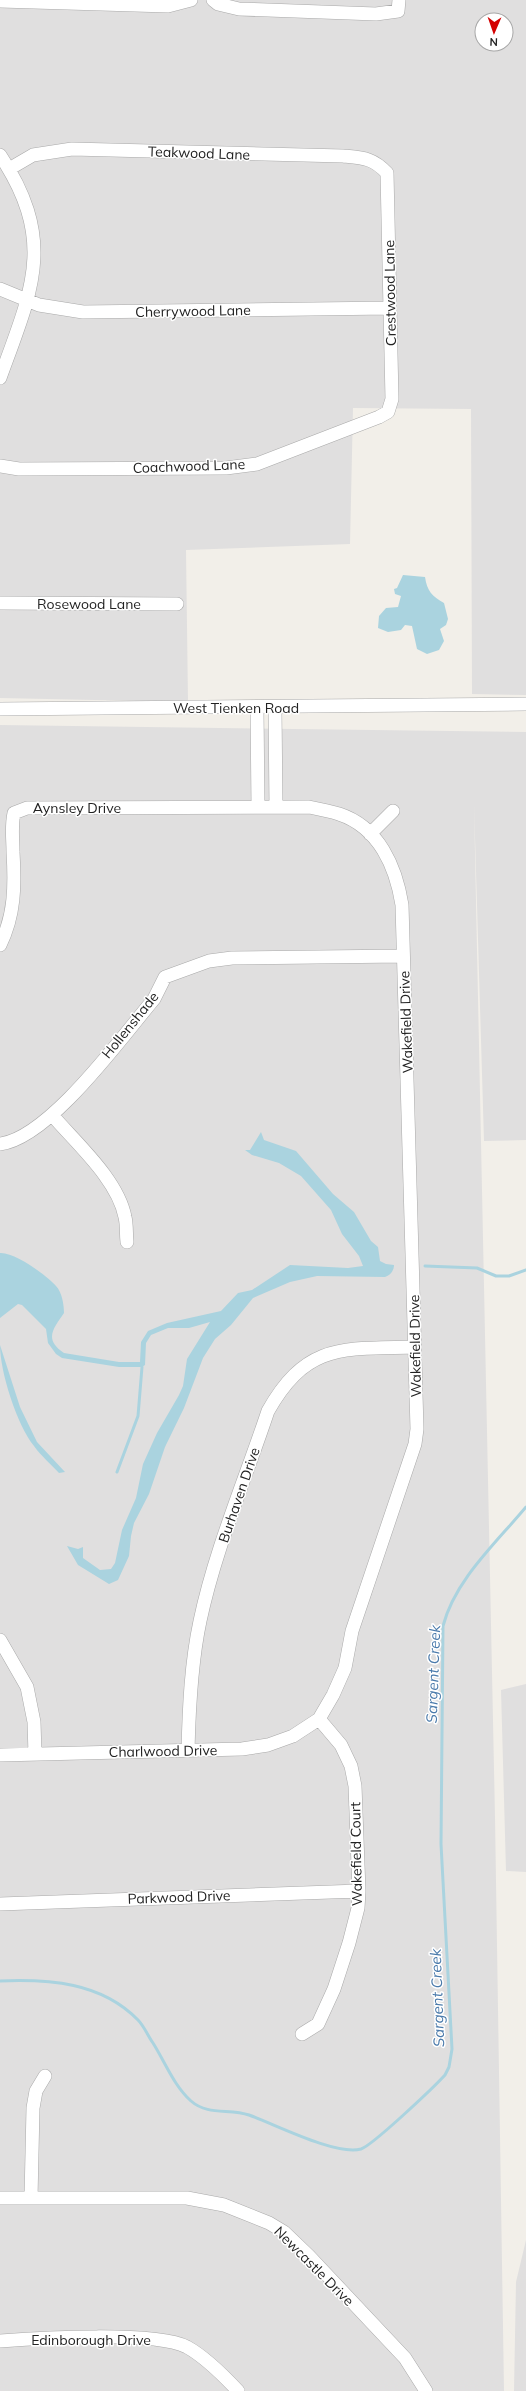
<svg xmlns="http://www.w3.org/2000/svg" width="526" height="2391" font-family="Mulish,sans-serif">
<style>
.residential{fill:#e0dfdf;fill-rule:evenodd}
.water{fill:#aad3df}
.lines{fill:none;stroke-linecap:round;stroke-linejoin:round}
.stream{stroke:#aad3df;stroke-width:3}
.minor-casing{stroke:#a9a9a9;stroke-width:14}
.minor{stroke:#fff;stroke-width:13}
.labels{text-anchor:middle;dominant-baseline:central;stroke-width:3;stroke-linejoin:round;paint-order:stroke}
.street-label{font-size:14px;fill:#222;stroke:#fff}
.water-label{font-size:15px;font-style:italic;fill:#4a7aab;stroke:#fff}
</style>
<rect width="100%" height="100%" fill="#f2efe9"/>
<path class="residential" d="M0,0H526V695L472,694L471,409L353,408L350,544L186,550L188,702L0,698ZM482,20H506V44H482Z
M0,725L526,732V1140L484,1141L474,804L495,1817L504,2391H0Z
M526,1684V1872L506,1871L501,1690Z
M526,2240V2391H514L516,2282Z"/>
<path class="water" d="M403,575L425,577C427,591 432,596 444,603L448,619L446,625L440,629L444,641L439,650L427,654L417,649L412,626L405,625L401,630L388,632L378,628L379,616L386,608L398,607L401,596L395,594L394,589L397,588Z
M261,1132L264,1140L296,1151L333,1194L354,1212L371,1241L378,1247L380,1261L386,1264L394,1265C394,1270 391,1275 385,1277L317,1276L290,1282L253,1298L231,1325L215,1339L203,1358L184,1408L165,1447L149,1494L134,1523L131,1536L129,1556L118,1580L109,1584L78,1565L67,1546L78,1549L83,1547V1558L100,1570L111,1569L115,1563L122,1530L136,1498L143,1464L157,1433L179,1395L183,1386L187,1359L210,1322L189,1328H168L151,1335L146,1343L145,1365L142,1367H119L62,1358L56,1354L48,1343L46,1329L22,1305L18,1304L0,1318V1253C15,1252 46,1275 56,1286C62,1292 64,1305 64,1313C54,1328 43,1339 64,1353L119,1362H140L141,1342L148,1331L167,1323L221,1311L238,1293L252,1290L290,1265L348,1268L363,1266L359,1256L342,1234L331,1210L301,1176L279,1163L252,1155L245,1150H250Z
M0,1345L20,1407L37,1442L65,1472L59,1473C51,1464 41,1456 34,1446C17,1425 0,1372 0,1345Z"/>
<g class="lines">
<path class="stream" d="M425,1266L477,1268L496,1276H509L526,1270
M117,1472L138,1416L142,1367
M0,1981C49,1979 101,1982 138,2020C144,2026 148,2036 153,2043C165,2062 174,2086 191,2101C208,2116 230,2108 249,2115C274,2124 336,2156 361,2149C373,2145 434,2087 445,2075L449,2067L452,2049L441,1844L443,1626C455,1580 496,1543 526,1507"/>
<defs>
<path id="minor" d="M213,0L218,4L239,9L376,14L398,11L399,0
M0,1L168,6L191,0
M0,155C57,241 32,290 0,378
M0,289L39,305L83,312L390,308
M0,466L19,469L226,468L257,464L379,417L388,412L392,399L387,173C373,158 364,158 343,156L72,149L33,155L9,169
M0,603L177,604
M257,708L258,807
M275,708L276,807
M0,709L526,704
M370,834L393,811
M0,945C15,915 15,885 13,852C13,838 11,827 14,813L27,808L309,807C319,809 329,811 339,814C379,827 396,867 402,905L417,1429L415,1444L352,1631L345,1668L333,1695L319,1719L293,1736L268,1745L242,1749L0,1755
M53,1116C77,1144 118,1180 125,1217C127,1225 126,1234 127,1242
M0,1144C49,1138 121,1038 154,999L165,977L209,961L232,958L403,956
M0,1640L27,1687L34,1722L35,1754
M188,1751C189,1708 191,1663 200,1621C215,1550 245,1480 268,1411C307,1342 344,1349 415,1347
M0,1904L359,1891
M302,2034L318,2024L334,1989L349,1943L358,1908L359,1891L355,1786L351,1766L341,1745L319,1719
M0,2198H187L224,2205L269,2223L284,2232L309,2256L405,2358L426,2391
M31,2198L33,2108L36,2091L45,2076
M0,2341C39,2338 155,2331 187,2347C205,2357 224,2376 238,2391"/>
</defs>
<use href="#minor" class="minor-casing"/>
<use href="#minor" class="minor"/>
</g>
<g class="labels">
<g class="street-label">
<text transform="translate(199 153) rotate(2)">Teakwood Lane</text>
<text transform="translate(390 293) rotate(-91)">Crestwood Lane</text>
<text transform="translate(193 311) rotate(-1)">Cherrywood Lane</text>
<text transform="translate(189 466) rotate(-2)">Coachwood Lane</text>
<text x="89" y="604">Rosewood Lane</text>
<text x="236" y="708">West Tienken Road</text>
<text x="77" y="808">Aynsley Drive</text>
<text transform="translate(406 1022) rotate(-92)">Wakefield Drive</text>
<text transform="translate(130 1025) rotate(-51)">Hollenshade</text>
<text transform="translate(415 1346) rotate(-91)">Wakefield Drive</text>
<text transform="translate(239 1495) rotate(-71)">Burhaven Drive</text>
<text transform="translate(163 1751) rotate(-1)">Charlwood Drive</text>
<text transform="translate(356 1854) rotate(-91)">Wakefield Court</text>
<text transform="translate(179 1897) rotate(-2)">Parkwood Drive</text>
<text transform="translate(314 2266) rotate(45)">Newcastle Drive</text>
<text x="91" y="2340">Edinborough Drive</text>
</g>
<g class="water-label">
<text transform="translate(433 1674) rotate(-88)">Sargent Creek</text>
<text transform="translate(437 1998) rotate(-92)">Sargent Creek</text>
</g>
</g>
<g transform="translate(494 32) rotate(182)"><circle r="19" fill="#ffffff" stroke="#a7a7a7"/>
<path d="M0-3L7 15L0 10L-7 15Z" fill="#d40000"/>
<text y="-6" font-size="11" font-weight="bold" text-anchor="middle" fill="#222222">N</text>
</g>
</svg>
